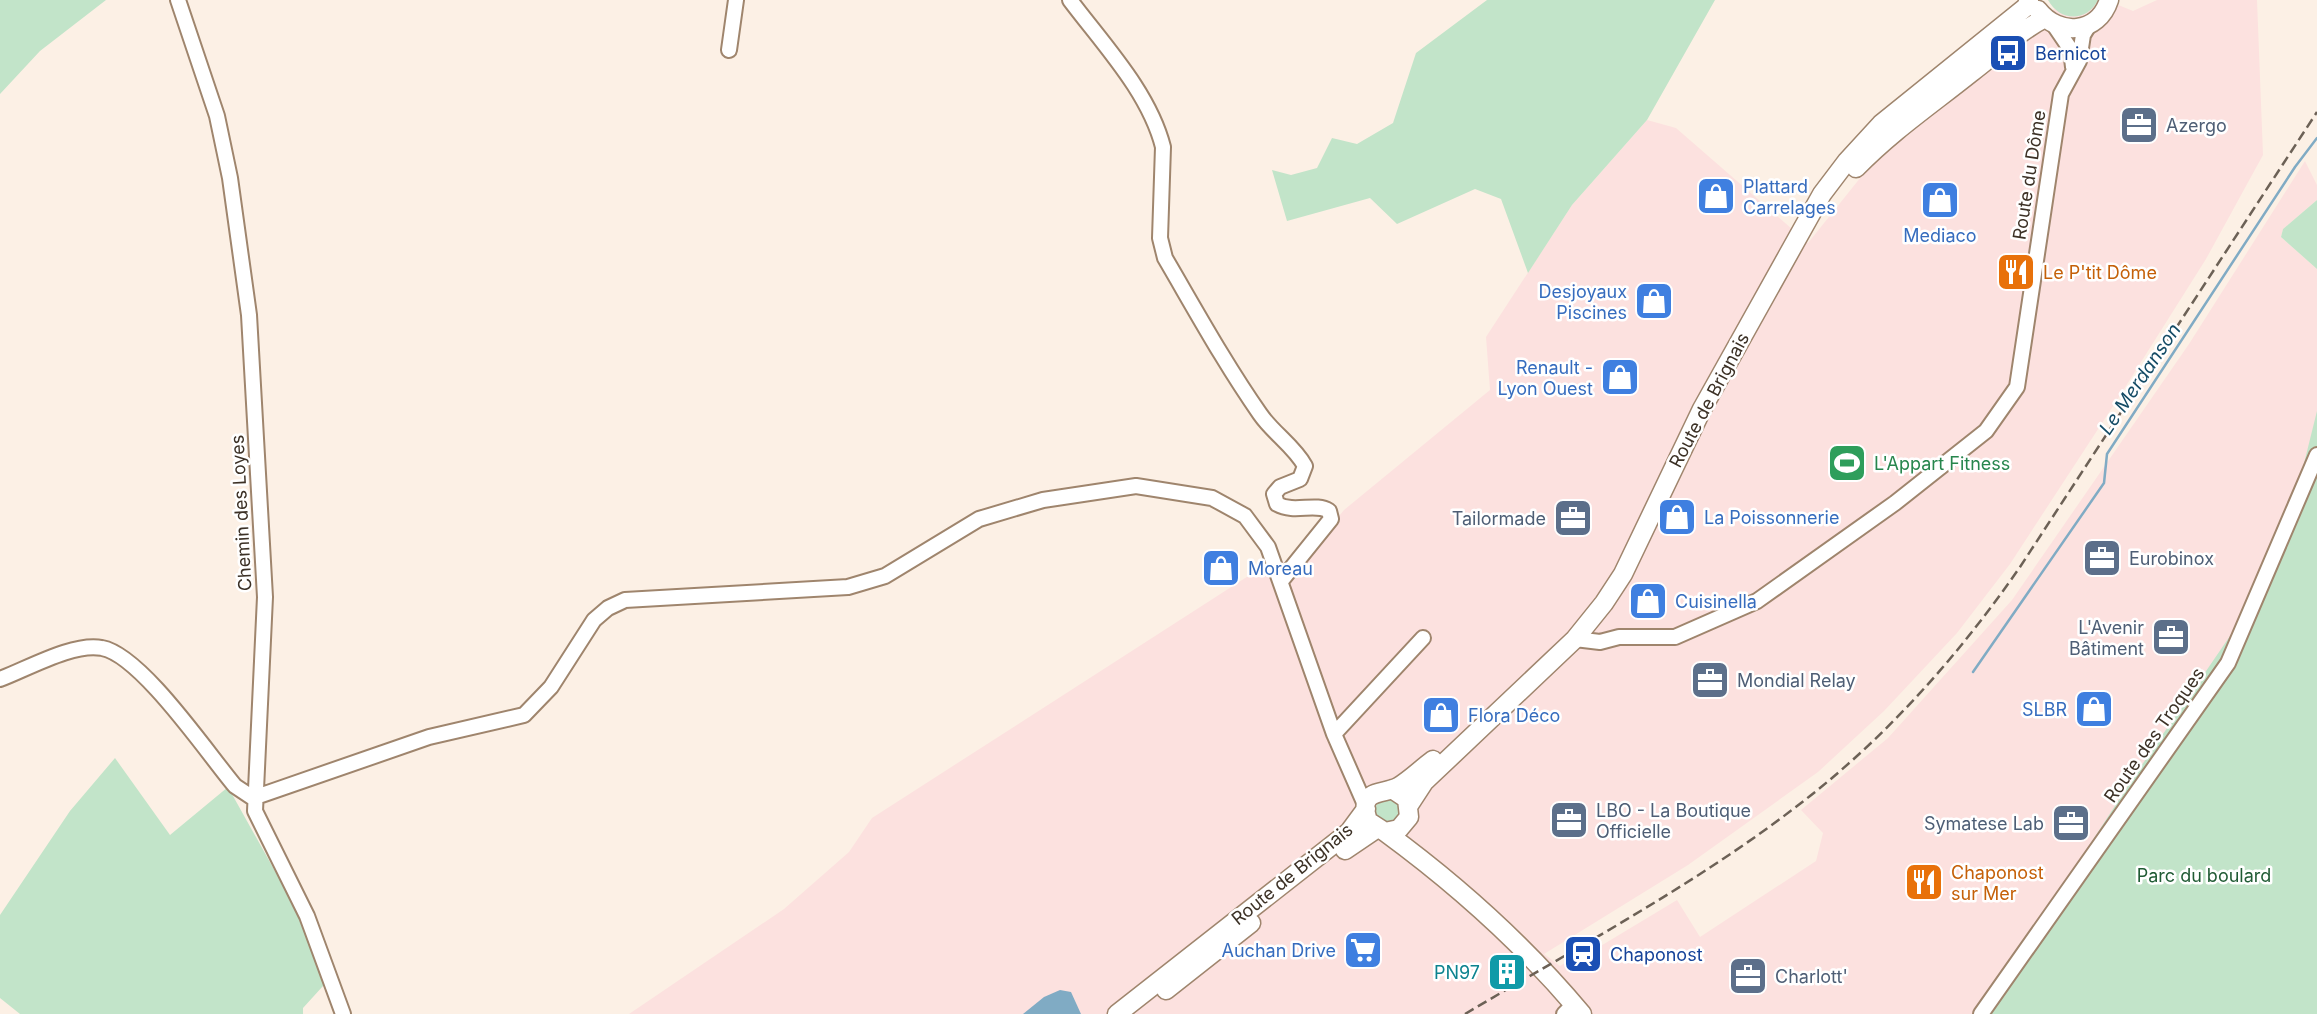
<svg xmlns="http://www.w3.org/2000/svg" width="2317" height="1014" font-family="Inter,sans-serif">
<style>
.industrial{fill:#fce1df}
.green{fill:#c2e4c9}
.water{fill:#80abc4}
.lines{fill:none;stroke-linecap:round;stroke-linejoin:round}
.stream{stroke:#80abc4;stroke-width:2.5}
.minor-casing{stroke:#9f856d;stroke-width:18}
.major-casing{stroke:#9f856d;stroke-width:21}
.minor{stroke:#fff;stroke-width:14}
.major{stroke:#fff;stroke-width:18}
.rail{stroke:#6c6156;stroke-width:2.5;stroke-dasharray:10 5;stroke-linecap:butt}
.labels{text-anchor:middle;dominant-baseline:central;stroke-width:5;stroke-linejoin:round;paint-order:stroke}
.transit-label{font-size:18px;fill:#164399;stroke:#fff;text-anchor:start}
.service-label{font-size:18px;fill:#4e5e75;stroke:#fff;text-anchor:start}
.street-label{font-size:18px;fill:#3c3126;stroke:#fff}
.shop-label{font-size:18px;fill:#366cbe;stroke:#fff;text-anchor:start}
.food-label{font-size:18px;fill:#c56008;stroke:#fff;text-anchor:start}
.leisure-label{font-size:18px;fill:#27864d;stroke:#fff;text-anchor:start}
.park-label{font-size:18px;fill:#205b34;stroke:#fff}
.culture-label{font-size:18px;fill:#0d838f;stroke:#fff;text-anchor:end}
.water-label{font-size:19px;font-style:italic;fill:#154c66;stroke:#fff}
</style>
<rect width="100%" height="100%" fill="#fcf0e5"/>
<path class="industrial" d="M2063,0H2106L2133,11L2157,0H2257L2263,155L2206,259L2119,397L2010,564L1957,633L1884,711L1818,772L1688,865L1544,954L1560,966L1568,961L1570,965L1578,960L1580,963L1595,954L1594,950L1677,900L1700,937L1816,861L1823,833L1801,810L1888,738L2012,600L2189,344L2305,161L2317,185V200L2283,229L2281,237L2317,269V469L2264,578L2230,637L1980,1014H629L784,909L849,852L872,818L1278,557L1294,571L1344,510L1490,390L1486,337L1572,205L1647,120L1676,128L1808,243L1885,147L2018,45Z"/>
<path class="green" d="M0,0H106L40,51L0,94Z
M1487,0H1715L1647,120L1572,205L1528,273L1501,199L1475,189L1397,224L1370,198L1287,221L1272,170L1291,175L1317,168L1332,138L1357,144L1393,123L1416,53Z
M2048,0H2098C2087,22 2060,22 2048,0Z
M2317,200V269L2281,237L2283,229Z
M2317,411V1014H1980L2135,775L2258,595L2284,544Z
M115,758L170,835L228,787L333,975L303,1008V1014H20L0,998V915L70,811Z
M1375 811a12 12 0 1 1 24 0a12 12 0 1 1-24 0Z"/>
<path class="water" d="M1060,990L1071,992L1081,1014H1023L1044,997Z"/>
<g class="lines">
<path class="stream" d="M1973,672L2104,483L2107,454L2295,167L2317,138"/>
<defs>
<path id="minor" d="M178,0L217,116L230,178L249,315L265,597L255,811L307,916L343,1014
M1070,0C1103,44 1149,92 1163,147L1160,238L1165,258C1196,311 1225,364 1260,414C1273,433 1294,446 1305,466L1300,479L1280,487L1274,494L1277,504C1295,514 1315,502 1329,511L1331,519L1281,581
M2054,25L2071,50L2073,67
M729,50L736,0
M1575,639L1600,642L1619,637H1675L1757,601L1895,503L1986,431L2017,387L2061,94L2079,61L2083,35L2089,25
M0,679C27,669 74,642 102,648C141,655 208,754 235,786L253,798L429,737L524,715L551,687L594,620L608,608L625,600L848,587L885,576L979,519L1043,500L1136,486L1212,498L1245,516L1268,547L1334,734L1366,807
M1334,734L1423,638
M1564,1014L1574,1004
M1981,1014L2228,663L2317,455"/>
<path id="major" d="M2038,10C2059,37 2098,34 2109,0
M1856,168C1892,131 1932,104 1972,72C1996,54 2018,32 2045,18
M1392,789L1407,799L1409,817L1399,829L1385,832L1368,821C1357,788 1383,795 1398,787C1410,780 1422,768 1433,760
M1409,805L1424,782L1575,639L1604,603L1623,574L1702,409L1822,194L1847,161L1881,124L2026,7L2029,0
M1385,832C1456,884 1525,946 1582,1014
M1345,850L1376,829
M1166,990L1251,923
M1117,1014L1349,832L1366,809"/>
</defs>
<use href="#minor" class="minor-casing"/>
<use href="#major" class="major-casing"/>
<use href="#minor" class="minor"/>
<use href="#major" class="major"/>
<path class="rail" d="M1465,1014C1581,945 1704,880 1810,796C1892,731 1961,652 2020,567L2317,112"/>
</g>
<defs>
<symbol id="bus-square" viewBox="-11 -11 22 22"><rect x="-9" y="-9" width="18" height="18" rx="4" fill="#1a4fb4" stroke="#fff"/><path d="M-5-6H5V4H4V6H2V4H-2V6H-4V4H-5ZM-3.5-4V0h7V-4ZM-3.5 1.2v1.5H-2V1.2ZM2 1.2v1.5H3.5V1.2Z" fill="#fff"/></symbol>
<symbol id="office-square" viewBox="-11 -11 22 22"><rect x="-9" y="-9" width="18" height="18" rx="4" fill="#5c6f8a" stroke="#fff"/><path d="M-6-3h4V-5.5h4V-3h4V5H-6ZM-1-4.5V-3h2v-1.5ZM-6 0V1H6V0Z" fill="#fff"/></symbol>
<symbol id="shop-square" viewBox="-11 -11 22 22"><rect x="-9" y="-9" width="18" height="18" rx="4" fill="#3f7fe0" stroke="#fff"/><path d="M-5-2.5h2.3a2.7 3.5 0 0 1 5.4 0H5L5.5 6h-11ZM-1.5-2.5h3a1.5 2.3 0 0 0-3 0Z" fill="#fff"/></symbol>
<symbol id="restaurant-square" viewBox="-11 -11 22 22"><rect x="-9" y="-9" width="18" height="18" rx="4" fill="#e8710a" stroke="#fff"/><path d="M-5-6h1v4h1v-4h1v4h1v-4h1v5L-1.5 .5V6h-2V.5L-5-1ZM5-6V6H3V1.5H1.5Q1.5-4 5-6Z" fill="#fff"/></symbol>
<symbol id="stadium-square" viewBox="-11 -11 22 22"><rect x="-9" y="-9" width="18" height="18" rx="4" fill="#2e9e5b" stroke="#fff"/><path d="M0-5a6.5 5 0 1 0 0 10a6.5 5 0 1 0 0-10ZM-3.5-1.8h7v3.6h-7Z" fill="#fff"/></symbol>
<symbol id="supermarket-square" viewBox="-11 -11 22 22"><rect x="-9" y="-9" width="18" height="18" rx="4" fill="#3f7fe0" stroke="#fff"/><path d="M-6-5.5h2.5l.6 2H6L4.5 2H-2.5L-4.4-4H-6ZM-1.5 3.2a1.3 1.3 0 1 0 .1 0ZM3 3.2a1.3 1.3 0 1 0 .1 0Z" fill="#fff"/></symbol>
<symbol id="station-square" viewBox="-11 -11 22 22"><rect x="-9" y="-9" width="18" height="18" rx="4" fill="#1a4fb4" stroke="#fff"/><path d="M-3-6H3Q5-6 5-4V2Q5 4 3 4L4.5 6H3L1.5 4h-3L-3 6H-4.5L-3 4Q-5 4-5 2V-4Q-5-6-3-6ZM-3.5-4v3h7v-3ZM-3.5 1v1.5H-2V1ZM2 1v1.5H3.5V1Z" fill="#fff"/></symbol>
<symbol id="building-square" viewBox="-11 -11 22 22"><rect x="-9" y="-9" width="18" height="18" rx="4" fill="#0f9aa8" stroke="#fff"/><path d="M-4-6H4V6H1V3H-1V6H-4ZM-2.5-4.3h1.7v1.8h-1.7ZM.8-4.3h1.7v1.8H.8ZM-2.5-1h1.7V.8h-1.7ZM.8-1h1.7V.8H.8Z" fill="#fff"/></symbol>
</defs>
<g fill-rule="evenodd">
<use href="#bus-square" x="1986" y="31" width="44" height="44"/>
<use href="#office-square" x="2117" y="103" width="44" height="44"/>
<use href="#shop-square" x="1694" y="174" width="44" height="44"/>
<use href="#shop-square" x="1918" y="178" width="44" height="44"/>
<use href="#restaurant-square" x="1994" y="250" width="44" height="44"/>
<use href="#shop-square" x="1632" y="279" width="44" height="44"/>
<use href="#shop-square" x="1598" y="355" width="44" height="44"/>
<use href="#stadium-square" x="1825" y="441" width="44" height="44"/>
<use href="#shop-square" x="1655" y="495" width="44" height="44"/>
<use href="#office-square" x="1551" y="496" width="44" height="44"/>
<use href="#office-square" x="2080" y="536" width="44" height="44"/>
<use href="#shop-square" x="1199" y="546" width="44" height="44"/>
<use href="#shop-square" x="1626" y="579" width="44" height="44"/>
<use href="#office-square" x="2149" y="615" width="44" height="44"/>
<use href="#office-square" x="1688" y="658" width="44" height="44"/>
<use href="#shop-square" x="2072" y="687" width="44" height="44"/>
<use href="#shop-square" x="1419" y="693" width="44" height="44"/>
<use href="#office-square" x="1547" y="798" width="44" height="44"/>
<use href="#office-square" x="2049" y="801" width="44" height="44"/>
<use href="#restaurant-square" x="1902" y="860" width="44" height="44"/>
<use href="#supermarket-square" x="1341" y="928" width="44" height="44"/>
<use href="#station-square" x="1561" y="932" width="44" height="44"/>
<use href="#building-square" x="1485" y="950" width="44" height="44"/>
<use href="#office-square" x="1726" y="954" width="44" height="44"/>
</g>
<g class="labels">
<g class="transit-label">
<text x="2035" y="53">Bernicot</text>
<text x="1610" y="954">Chaponost</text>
</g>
<g class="service-label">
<text x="2166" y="125">Azergo</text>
<text x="1546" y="518" text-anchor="end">Tailormade</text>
<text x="2129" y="558">Eurobinox</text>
<text x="2144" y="627" text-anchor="end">L'Avenir<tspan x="2144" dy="21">Bâtiment</tspan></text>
<text x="1737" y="680">Mondial Relay</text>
<text x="1596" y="810">LBO - La Boutique<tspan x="1596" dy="21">Officielle</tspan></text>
<text x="2044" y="823" text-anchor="end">Symatese Lab</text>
<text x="1775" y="976">Charlott'</text>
</g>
<g class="street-label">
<text transform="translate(2029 175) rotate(-81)">Route du Dôme</text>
<text transform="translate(1709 400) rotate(-62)">Route de Brignais</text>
<text transform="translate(241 513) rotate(-93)">Chemin des Loyes</text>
<text transform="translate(2154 735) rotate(-55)">Route des Troques</text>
<text transform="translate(1292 874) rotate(-39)">Route de Brignais</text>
</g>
<g class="shop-label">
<text x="1743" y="186">Plattard<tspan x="1743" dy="21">Carrelages</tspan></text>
<text x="1940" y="235" text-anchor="middle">Mediaco</text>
<text x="1627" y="291" text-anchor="end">Desjoyaux<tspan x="1627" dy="21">Piscines</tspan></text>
<text x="1593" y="367" text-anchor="end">Renault -<tspan x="1593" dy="21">Lyon Ouest</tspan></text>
<text x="1704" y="517">La Poissonnerie</text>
<text x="1248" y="568">Moreau</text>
<text x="1675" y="601">Cuisinella</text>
<text x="2067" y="709" text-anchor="end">SLBR</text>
<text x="1468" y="715">Flora Déco</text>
<text x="1336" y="950" text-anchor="end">Auchan Drive</text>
</g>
<g class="food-label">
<text x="2043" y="272">Le P'tit Dôme</text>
<text x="1951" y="872">Chaponost<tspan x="1951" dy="21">sur Mer</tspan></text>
</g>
<g class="leisure-label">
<text x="1874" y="463">L'Appart Fitness</text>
</g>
<g class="park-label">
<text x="2204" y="875">Parc du boulard</text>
</g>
<g class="culture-label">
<text x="1480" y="972">PN97</text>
</g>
<g class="water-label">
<text transform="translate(2140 379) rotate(-56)">Le Merdanson</text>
</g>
</g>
</svg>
